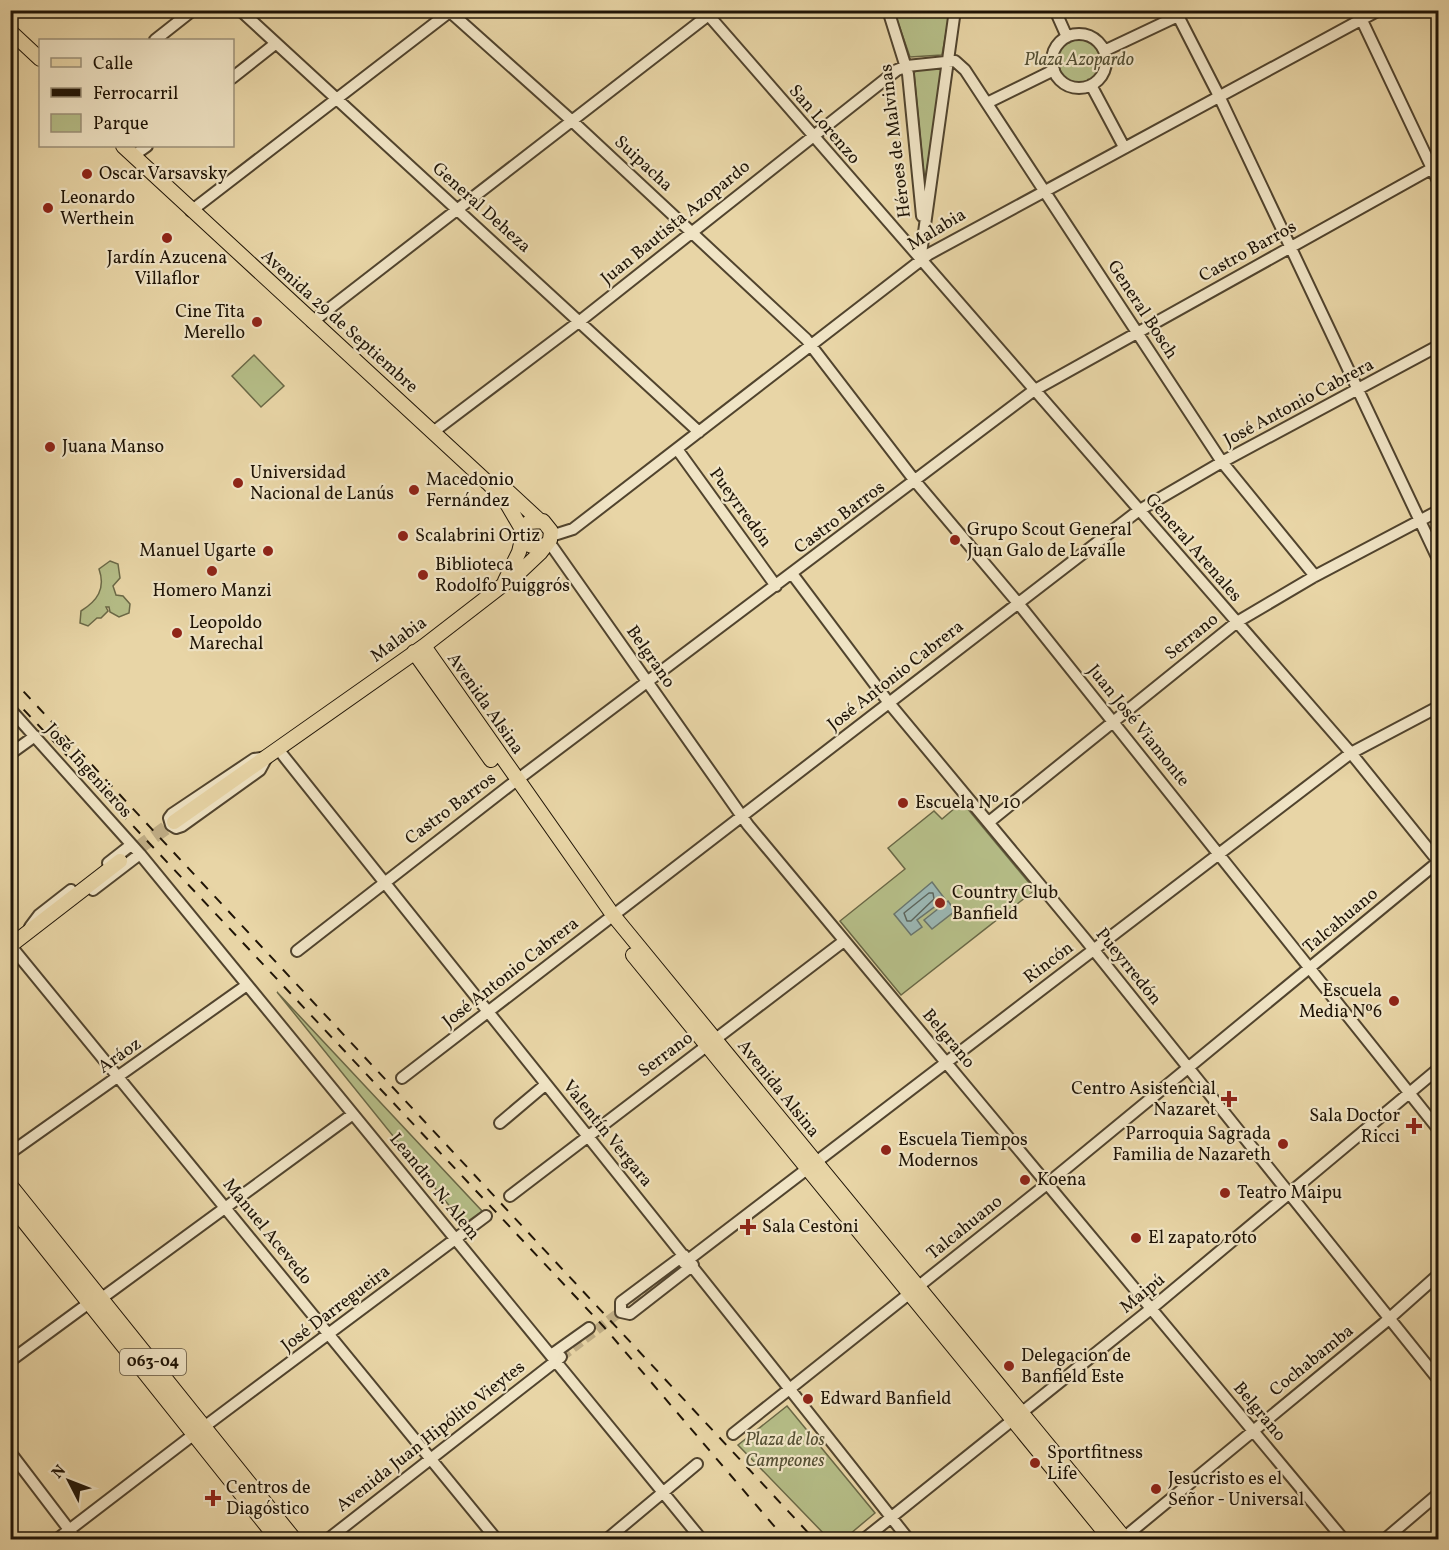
<svg xmlns="http://www.w3.org/2000/svg" width="1449" height="1550" font-family="Vollkorn,serif">
<style>
.green{fill:#b5bd87;stroke:#6a6846;stroke-width:1.5}
.water{fill:#9bb6b2;stroke:#69756d;stroke-width:1.5}
.lines{fill:none;stroke-linecap:round;stroke-linejoin:round}
.shore{stroke:#5d655c;stroke-width:1.5}
.minor-tunnel{stroke:#c0ae86;stroke-width:10;stroke-dasharray:10 5;stroke-linecap:butt}
.major-tunnel{stroke:#c0ae86;stroke-width:14;stroke-dasharray:14 7;stroke-linecap:butt}
.minor-casing{stroke:#51442e;stroke-width:14}
.major-casing{stroke:#1f1406;stroke-width:16}
.minor{stroke:#f0e4c5;stroke-width:10}
.major{stroke:#e8d5a6;stroke-width:14}
.rail{stroke:#1f1406;stroke-width:2;stroke-dasharray:10 10;stroke-linecap:butt}
.poi-dot{fill:#8f2418;stroke:#f0e4c5;stroke-width:2}
.labels{text-anchor:middle;dominant-baseline:central;stroke-width:4.5;stroke-linejoin:round;paint-order:stroke}
.shield{fill:#f0e4c5;stroke:#5e523f;stroke-width:1.5}
.shield-label{font-size:16px;font-weight:bold;fill:#1f1406}
.park-label{font-size:18px;font-style:italic;fill:#544f33;stroke:#f0e4c5}
.street-label{font-size:18px;fill:#1f1406;stroke:#f0e4c5}
.poi-label{font-size:18px;fill:#1f1406;stroke:#f0e4c5;text-anchor:start}
</style>
<rect width="100%" height="100%" fill="#e8d5a6"/>
<filter id="stains"><feTurbulence type="fractalNoise" baseFrequency=".00333" numOctaves="4"/><feColorMatrix values="0 0 0 0 .2 0 0 0 0 .09 0 0 0 0 .02 0 0 0 .5 -.17"/></filter>
<radialGradient id="worn" r=".72"><stop offset=".6" stop-color="#630" stop-opacity="0"/><stop offset="1" stop-color="#630" stop-opacity=".3"/></radialGradient>
<path class="green" d="M894,11H950L942,55L910,57Z
M1056 60a23 23 0 1 1 46 0a23 23 0 1 1-46 0Z
M943,67L926,174L924,175L914,73L917,69Z
M254,355L284,386L261,407L232,376Z
M110,561L118,564L120,578L113,586L116,595L123,596L130,604L129,613L119,617L110,612L109,607H106L108,611L101,618H97L88,626L80,623L81,611C97,601 106,589 99,569Z
M962,802L1035,890L901,995L840,921L905,869L888,848L934,811L942,819Z
M277,992L482,1211L464,1224Z
M787,1406L875,1513L844,1539H829L738,1445Z"/>
<path class="water" d="M932,882L945,899L917,920L922,927L911,935L894,914Z
M948,901L955,911L932,929L924,920Z"/>
<g class="lines">
<path class="shore" d="M929,893H933L934,899L911,921H907L904,913Z"/>
<path class="minor-tunnel" d="M561,1357L684,1263"/>
<path class="major-tunnel" d="M120,861L174,822"/>
<defs>
<path id="minor" d="M240,10L699,432
M448,10L571,120L806,339L915,481L1018,603L1438,1129
M704,10L1351,753L1438,861
M888,10L908,74L922,216
M1055,10L1067,37
M1175,10L1219,96L1438,559
M1357,10L1438,181
M1052 61a27 27 0 1 1 54 0a27 27 0 1 1-54 0Z
M155,40L193,10
M1104,51L1178,16
M232,78L275,44
M1091,85L1124,147
M987,103L1054,70
M140,151L147,146
M191,211L452,10
M920,261L955,10
M312,322L715,10
M433,432L580,321L897,70L907,66L955,61L965,70L1222,462L1315,576
M677,449L776,586
M551,536L573,529L929,254L1379,10
M549,542L748,825L1344,1540
M793,575L889,703L1085,939L1438,1379
M10,709L140,854L702,1540
M278,749C488,1013 701,1275 909,1540
M10,754L35,736
M267,757L260,770L182,826L176,828L171,825L169,818L172,814L254,759Z
M989,822L1237,622L1315,576L1438,511
M108,863L131,845
M93,890L140,854
M30,927L39,915L71,890
M10,945L497,1540
M297,951L509,786L1033,391L1438,165
M402,1078L1138,511L1222,462L1438,346
M500,1123L545,1085
M10,1153L247,985
M510,1196L844,941
M684,1255L621,1302V1312L630,1314L693,1265
M684,1263L1351,753L1438,707
M102,1298L353,1114
M551,1355L589,1328
M10,1361L89,1303
M204,1427L486,1216
M733,1434L1047,1184L1438,862
M10,1452L77,1540
M56,1540L193,1435
M327,1540L561,1357
M606,1540L697,1464
M863,1540L1152,1308L1438,1069
M1121,1540L1383,1324L1438,1275
M1384,1540L1438,1494"/>
<path id="major" d="M10,31L40,59
M123,146L488,483L506,502L523,531
M499,483L539,520
M505,581L519,552L523,535
M424,646L613,915L1126,1540
M414,652L491,760
M174,822L424,646L521,571L540,553L550,540L551,531L543,521L529,522L523,531L527,544L537,548L546,545
M10,946L120,861
M633,955L1111,1540
M10,1185L295,1540
M10,1204L278,1540"/>
</defs>
<use href="#minor" class="minor-casing"/>
<use href="#major" class="major-casing"/>
<use href="#minor" class="minor"/>
<use href="#major" class="major"/>
<path class="rail" d="M10,677L815,1540
M10,695L604,1327L786,1540"/>
</g>
<g class="poi-dot">
<circle cx="87" cy="174" r="6"/>
<circle cx="48" cy="208" r="6"/>
<circle cx="167" cy="238" r="6"/>
<circle cx="257" cy="322" r="6"/>
<circle cx="50" cy="447" r="6"/>
<circle cx="238" cy="483" r="6"/>
<circle cx="414" cy="490" r="6"/>
<circle cx="403" cy="536" r="6"/>
<circle cx="955" cy="540" r="6"/>
<circle cx="268" cy="551" r="6"/>
<circle cx="212" cy="571" r="6"/>
<circle cx="423" cy="575" r="6"/>
<circle cx="177" cy="633" r="6"/>
<circle cx="903" cy="803" r="6"/>
<circle cx="940" cy="903" r="6"/>
<circle cx="1394" cy="1001" r="6"/>
<path d="M1226 1090h6v6h6v6h-6v6h-6v-6h-6v-6h6z"/>
<path d="M1411 1117h6v6h6v6h-6v6h-6v-6h-6v-6h6z"/>
<circle cx="1283" cy="1144" r="6"/>
<circle cx="886" cy="1150" r="6"/>
<circle cx="1025" cy="1180" r="6"/>
<circle cx="1225" cy="1193" r="6"/>
<path d="M745 1218h6v6h6v6h-6v6h-6v-6h-6v-6h6z"/>
<circle cx="1136" cy="1238" r="6"/>
<circle cx="1009" cy="1366" r="6"/>
<circle cx="808" cy="1399" r="6"/>
<circle cx="1035" cy="1463" r="6"/>
<circle cx="1156" cy="1489" r="6"/>
<path d="M210 1489h6v6h6v6h-6v6h-6v-6h-6v-6h6z"/>
</g>
<g class="labels">
<rect class="shield" x="120" y="1349" width="66" height="26" rx="4.5"/>
<g class="shield-label">
<text x="153" y="1362">063-04</text>
</g>
<g class="park-label">
<text x="1079" y="60">Plaza Azopardo</text>
<text x="785" y="1440">Plaza de los<tspan x="785" dy="21">Campeones</tspan></text>
</g>
<g class="street-label">
<text transform="translate(824 125) rotate(49)">San Lorenzo</text>
<text transform="translate(896 141) rotate(-97)">Héroes de Malvinas</text>
<text transform="translate(643 164) rotate(43)">Suipacha</text>
<text transform="translate(481 208) rotate(42)">General Deheza</text>
<text transform="translate(676 223) rotate(-39)">Juan Bautista Azopardo</text>
<text transform="translate(937 230) rotate(-31)">Malabia</text>
<text transform="translate(1248 252) rotate(-29)">Castro Barros</text>
<text transform="translate(1142 310) rotate(57)">General Bosch</text>
<text transform="translate(339 322) rotate(42)">Avenida 29 de Septiembre</text>
<text transform="translate(1299 403) rotate(-28)">José Antonio Cabrera</text>
<text transform="translate(740 508) rotate(54)">Pueyrredón</text>
<text transform="translate(840 518) rotate(-37)">Castro Barros</text>
<text transform="translate(1193 548) rotate(49)">General Arenales</text>
<text transform="translate(1192 637) rotate(-39)">Serrano</text>
<text transform="translate(399 640) rotate(-36)">Malabia</text>
<text transform="translate(650 657) rotate(55)">Belgrano</text>
<text transform="translate(896 676) rotate(-38)">José Antonio Cabrera</text>
<text transform="translate(485 704) rotate(55)">Avenida Alsina</text>
<text transform="translate(1138 726) rotate(51)">Juan José Viamonte</text>
<text transform="translate(88 771) rotate(48)">José Ingenieros</text>
<text transform="translate(451 809) rotate(-37)">Castro Barros</text>
<text transform="translate(1341 921) rotate(-40)">Talcahuano</text>
<text transform="translate(1049 963) rotate(-37)">Rincón</text>
<text transform="translate(1128 967) rotate(51)">Pueyrredón</text>
<text transform="translate(511 973) rotate(-38)">José Antonio Cabrera</text>
<text transform="translate(948 1039) rotate(50)">Belgrano</text>
<text transform="translate(666 1055) rotate(-37)">Serrano</text>
<text transform="translate(120 1056) rotate(-35)">Aráoz</text>
<text transform="translate(778 1089) rotate(51)">Avenida Alsina</text>
<text transform="translate(607 1134) rotate(51)">Valentín Vergara</text>
<text transform="translate(434 1187) rotate(51)">Leandro N. Alem</text>
<text transform="translate(965 1228) rotate(-39)">Talcahuano</text>
<text transform="translate(267 1232) rotate(51)">Manuel Acevedo</text>
<text transform="translate(1143 1294) rotate(-39)">Maipú</text>
<text transform="translate(336 1309) rotate(-37)">José Darregueira</text>
<text transform="translate(1312 1361) rotate(-39)">Cochabamba</text>
<text transform="translate(1259 1412) rotate(50)">Belgrano</text>
<text transform="translate(431 1437) rotate(-38)">Avenida Juan Hipólito Vieytes</text>
</g>
<g class="poi-label">
<text x="99" y="174">Oscar Varsavsky</text>
<text x="60" y="198">Leonardo<tspan x="60" dy="21">Werthein</tspan></text>
<text x="167" y="258" text-anchor="middle">Jardín Azucena<tspan x="167" dy="21">Villaflor</tspan></text>
<text x="245" y="312" text-anchor="end">Cine Tita<tspan x="245" dy="21">Merello</tspan></text>
<text x="62" y="447">Juana Manso</text>
<text x="250" y="473">Universidad<tspan x="250" dy="21">Nacional de Lanús</tspan></text>
<text x="426" y="480">Macedonio<tspan x="426" dy="21">Fernández</tspan></text>
<text x="967" y="530">Grupo Scout General<tspan x="967" dy="21">Juan Galo de Lavalle</tspan></text>
<text x="415" y="536">Scalabrini Ortiz</text>
<text x="256" y="551" text-anchor="end">Manuel Ugarte</text>
<text x="435" y="565">Biblioteca<tspan x="435" dy="21">Rodolfo Puiggrós</tspan></text>
<text x="212" y="591" text-anchor="middle">Homero Manzi</text>
<text x="189" y="623">Leopoldo<tspan x="189" dy="21">Marechal</tspan></text>
<text x="915" y="803">Escuela Nº 10</text>
<text x="952" y="893">Country Club<tspan x="952" dy="21">Banfield</tspan></text>
<text x="1382" y="991" text-anchor="end">Escuela<tspan x="1382" dy="21">Media Nº6</tspan></text>
<text x="1216" y="1089" text-anchor="end">Centro Asistencial<tspan x="1216" dy="21">Nazaret</tspan></text>
<text x="1400" y="1116" text-anchor="end">Sala Doctor<tspan x="1400" dy="21">Ricci</tspan></text>
<text x="1271" y="1134" text-anchor="end">Parroquia Sagrada<tspan x="1271" dy="21">Familia de Nazareth</tspan></text>
<text x="898" y="1140">Escuela Tiempos<tspan x="898" dy="21">Modernos</tspan></text>
<text x="1037" y="1180">Koena</text>
<text x="1237" y="1193">Teatro Maipu</text>
<text x="762" y="1227">Sala Cestoni</text>
<text x="1148" y="1238">El zapato roto</text>
<text x="1021" y="1356">Delegacion de<tspan x="1021" dy="21">Banfield Este</tspan></text>
<text x="820" y="1399">Edward Banfield</text>
<text x="1047" y="1453">Sportfitness<tspan x="1047" dy="21">Life</tspan></text>
<text x="1168" y="1479">Jesucristo es el<tspan x="1168" dy="21">Señor - Universal</tspan></text>
<text x="226" y="1488">Centros de<tspan x="226" dy="21">Diagóstico</tspan></text>
</g>
</g>
<rect width="1449" height="1550" fill="none" stroke="#e8d5a6" stroke-width="36"/>
<rect x="12" y="12" width="1425" height="1526" fill="none" stroke="#1f1406" stroke-width="3"/>
<rect x="18" y="18" width="1413" height="1514" fill="none" stroke="#1f1406" stroke-width="1.5"/>
<rect x="39" y="39" width="195" height="108" fill="#f0e4c5" stroke="#9c9179" stroke-width="1.5"/>
<rect x="51" y="58" width="30" height="9" fill="#e8d5a6" stroke="#9c9179" stroke-width="1.5"/>
<text x="93" y="69" font-size="18" fill="#1f1406">Calle</text>
<rect x="51" y="88" width="30" height="9" fill="#1f1406" stroke="#9c9179" stroke-width="1.5"/>
<text x="93" y="99" font-size="18" fill="#1f1406">Ferrocarril</text>
<rect x="51" y="114" width="30" height="18" fill="#b5bd87" stroke="#9c9179" stroke-width="1.5"/>
<text x="93" y="129" font-size="18" fill="#1f1406">Parque</text>
<g transform="translate(69 1481) rotate(312)" stroke="#f0e4c5" stroke-width="4.5" paint-order="stroke">
<path d="M0-4.5L10 22L0 15L-10 22Z" fill="#1f1406"/>
<text y="-9" font-size="16" font-weight="bold" text-anchor="middle" fill="#1f1406">N</text>
</g>
<rect width="100%" height="100%" filter="url(#stains)"/>
<rect width="100%" height="100%" fill="url(#worn)"/>
</svg>
